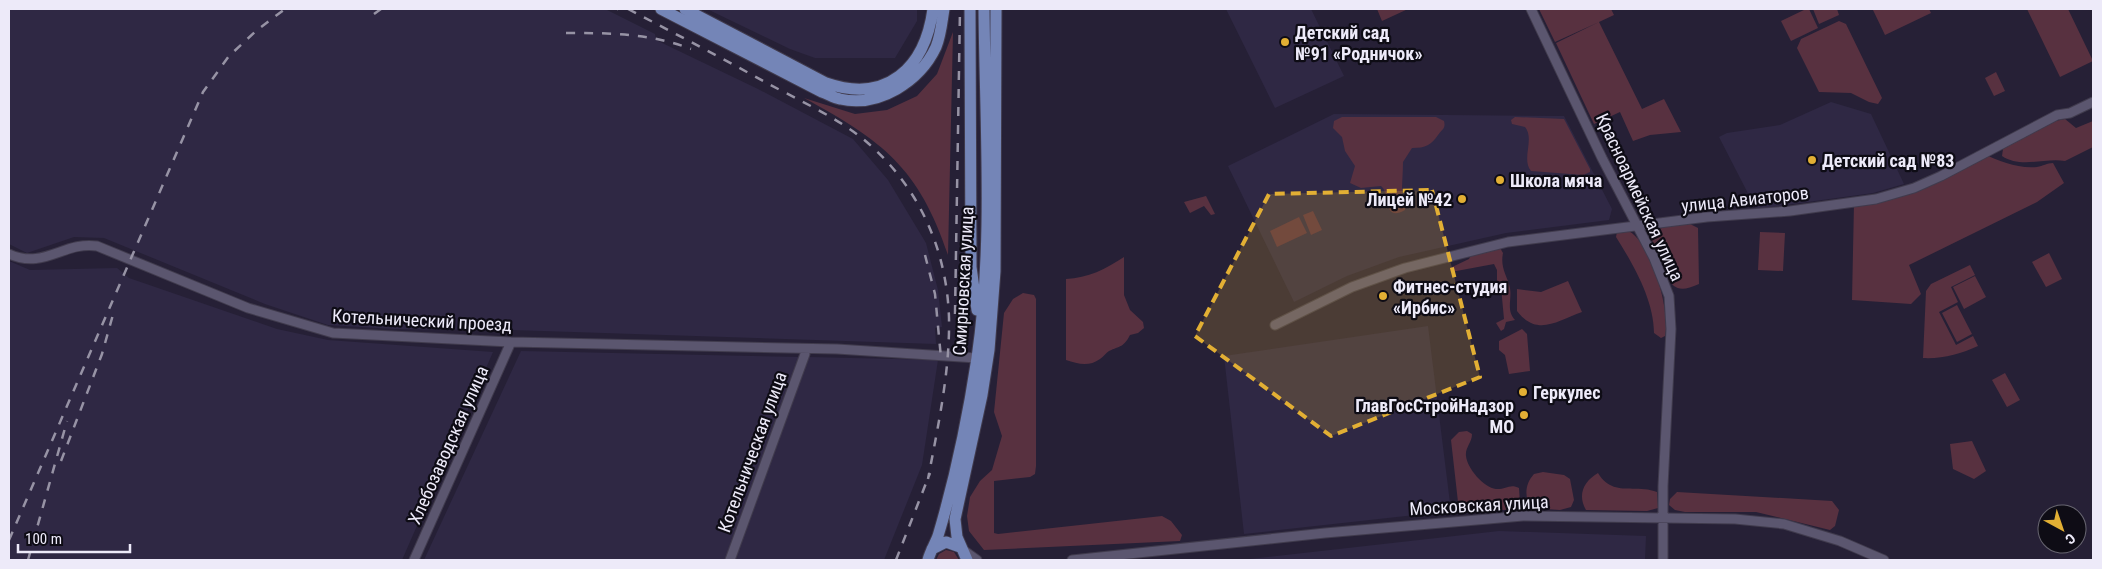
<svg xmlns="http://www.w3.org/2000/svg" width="2102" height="569" font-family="'Roboto Condensed',sans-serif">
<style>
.built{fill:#2f2844}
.green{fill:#583140}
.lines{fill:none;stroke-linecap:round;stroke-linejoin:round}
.minor-casing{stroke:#403b4d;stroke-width:11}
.major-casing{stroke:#403b4d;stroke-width:13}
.minor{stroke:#5b566f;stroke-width:9}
.major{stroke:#7485b7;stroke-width:11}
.rail{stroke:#9793a5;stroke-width:2.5;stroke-dasharray:9 9;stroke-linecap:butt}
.marked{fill:#e2af34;fill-opacity:0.2;stroke:#e2af34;stroke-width:4;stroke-dasharray:10 6;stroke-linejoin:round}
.poi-dot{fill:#e2af34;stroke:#0e0c15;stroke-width:2}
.labels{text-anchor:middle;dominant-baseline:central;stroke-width:4.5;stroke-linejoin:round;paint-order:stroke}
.poi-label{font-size:18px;font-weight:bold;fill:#edeaf9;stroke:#0e0c15;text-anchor:start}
.street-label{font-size:18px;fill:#edeaf9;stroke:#0e0c15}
</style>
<rect width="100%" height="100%" fill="#262036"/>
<path class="built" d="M9,9H605L655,34L656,40L758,89L853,139L888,180L926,243L938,290L942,327L935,328L936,344L512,330L394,329L328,325L265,304L104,238L74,237L27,253L9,244Z
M707,9H917V21L895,58H815L790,49Z
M1226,9H1311L1344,76L1275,108Z
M1831,102L1871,114L1904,184L1873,193L1756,209L1719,137L1727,133L1780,125Z
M1334,114L1564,116L1612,209L1609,220L1506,233L1399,257L1347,276L1294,302L1228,166Z
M9,261L30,270L117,268L129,278L277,329L328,340L493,352L402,560H9Z
M1428,326L1451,511L1244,534L1224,356Z
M521,351L800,357L726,560H424Z
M809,357L938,360L922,465L884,560H735Z
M1499,531L1646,536L1645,560H1241Z"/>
<path class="green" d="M1377,9H1408L1382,21Z
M1539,9H1611L1614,15L1599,22L1642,109L1664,99L1681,132L1650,135L1633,141L1620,112L1594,124L1556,43L1599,22L1555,42Z
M1806,9H1809L1818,28L1791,41L1781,21Z
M1813,9H1837L1839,15L1819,24Z
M1877,9H1929L1931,13L1885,35L1873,10Z
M2027,9H2068L2093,61L2060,77Z
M1839,21L1846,24L1882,98L1878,104L1869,102L1851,93L1819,92L1797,48L1801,39Z
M953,32L948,255C919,168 883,141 804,98L855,114L887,110L917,96L937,74Z
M1996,72L2005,91L1994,96L1985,78Z
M1342,117H1436L1444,121C1446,129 1442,129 1438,135C1431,145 1426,148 1412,148L1403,162C1403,172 1402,181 1402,190C1402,198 1406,203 1405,210C1382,223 1390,192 1381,186L1361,188L1350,183L1355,166L1345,151L1342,137L1333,128L1334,121Z
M1515,117L1564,119L1590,169V172L1583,175L1531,171C1521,159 1535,139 1525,127L1512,124L1511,120Z
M2065,119L2076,128L2093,121V147L2065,161C2046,157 2021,169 2002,156L2003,149L2009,145L2055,121Z
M1983,154C2000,161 2018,169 2037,167C2043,166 2047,163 2053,163L2064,183L2037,202L1909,265L1921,294L1911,304L1852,300L1854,203L1914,187Z
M1206,196L1215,214L1211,215L1204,206L1190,213L1184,202Z
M1313,211L1322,230L1311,235L1303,215Z
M1299,217L1307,233L1277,247L1270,231Z
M1690,224L1698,228L1699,284C1669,298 1669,278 1660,256C1658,249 1651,242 1651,235L1652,231L1672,225Z
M1626,230C1651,238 1671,313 1665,336L1661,338L1654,333C1654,300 1633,264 1616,237L1617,232Z
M1760,232L1785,233L1783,271L1758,270Z
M1500,248L1503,253C1500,268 1507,275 1510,288C1512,300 1506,310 1515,320L1506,322L1504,329L1501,331L1496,323L1504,319L1501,287L1497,282V270L1494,264L1451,272L1450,268L1469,259L1471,255Z
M2049,253L2062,279L2046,287L2032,262Z
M1124,257V295L1130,310L1143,322L1144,328L1138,333L1130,335C1124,347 1120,346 1109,351C1106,353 1103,357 1100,359C1089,367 1078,364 1066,360V279C1088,278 1106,269 1124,257Z
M1970,265L1975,275L1951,287L1958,302L1939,312L1956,345L1973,336L1978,346C1961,354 1942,359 1923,358L1926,291L1931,284Z
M1975,276L1986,297L1964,309L1953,287Z
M1568,281L1582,312C1557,321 1537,337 1517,311V289L1541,292Z
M1023,293L1034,295L1036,299V466L1035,474L1030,477L994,481V533L998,534L1162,516L1171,521L1182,535L1180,541L984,550L969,531L967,516L970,497L980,481L992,470L1002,436L994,412L1004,313L1013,299Z
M1957,305L1972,334L1957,342L1942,313Z
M1522,329L1527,334L1530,371L1509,374L1505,355L1499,350V341Z
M2005,373L2020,400L2007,407L1992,380Z
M1467,431L1472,434C1472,443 1465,447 1466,456C1467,468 1484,488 1496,489C1505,490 1510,483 1519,488L1520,503L1514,509L1480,512L1466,510L1458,502L1451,440L1459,432Z
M1972,441L1986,471L1974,479L1953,469L1950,444Z
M1543,472L1564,475L1570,479L1574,500L1571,507L1560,510L1531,508C1524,496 1525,484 1534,474Z
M1598,473C1613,498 1635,483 1657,492L1658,508L1647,511L1586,510C1577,495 1584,481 1598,473Z
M1677,492L1832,501L1839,510L1835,526L1830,530L1756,512H1685L1675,510L1669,505L1670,499Z
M946,550L954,552L959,560H936L939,554Z"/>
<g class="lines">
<defs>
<path id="minor" d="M1531,9L1602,158L1654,258L1669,296L1671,329L1663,486V560
M9,254C44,270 64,241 97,246L248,308L333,333L511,342L837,349L977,358
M1275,325L1352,287L1405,268L1508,242L1707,217L1790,211L1876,199L1914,188L1941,176L2057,115L2070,113L2093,102
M963,550L977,560
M414,560L511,342
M730,560L805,354
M1072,560L1325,533L1523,516L1735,519L1784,524L1840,541L1884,560"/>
<path id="major" d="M661,9L822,92C828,94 834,98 840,99C879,108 920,81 936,47C941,35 942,21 944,9
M685,9L826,83C887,104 925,68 933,9
M970,9L971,267L977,310
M932,549L946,542L960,547
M928,560C930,552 935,544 938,536C955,479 968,417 977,358C994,243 985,124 984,9
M967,560L957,537L955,519L982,395L989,350L995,271L996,9"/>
</defs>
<use href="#minor" class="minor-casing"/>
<use href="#major" class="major-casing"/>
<use href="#minor" class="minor"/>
<use href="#major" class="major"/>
<path class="rail" d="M617,9H618
M628,9C674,33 720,57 765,82C798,100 841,119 869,144C920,189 947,251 949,318C950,372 938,426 928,479
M374,14L381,9
M566,33C610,33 650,33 691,49
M925,255L935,294L941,358
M955,314L960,9
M61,461L102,354L114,311
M9,540L203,92L229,56L257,30L285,9
M28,560L67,421
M896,560L930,473"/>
</g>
<path class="marked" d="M1432,190L1480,377L1331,436L1195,336L1269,194Z"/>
<g class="poi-dot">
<circle cx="1285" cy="42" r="5"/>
<circle cx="1812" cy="160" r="5"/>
<circle cx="1500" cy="180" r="5"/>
<circle cx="1462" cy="199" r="5"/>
<circle cx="1383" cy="296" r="5"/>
<circle cx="1523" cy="392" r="5"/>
<circle cx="1524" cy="415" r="5"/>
</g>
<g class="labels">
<g class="poi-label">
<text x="1295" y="32">Детский сад<tspan x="1295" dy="21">№91 «Родничок»</tspan></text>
<text x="1822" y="160">Детский сад №83</text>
<text x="1510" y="180">Школа мяча</text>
<text x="1452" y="199" text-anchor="end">Лицей №42</text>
<text x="1393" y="286">Фитнес-студия<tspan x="1393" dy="21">«Ирбис»</tspan></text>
<text x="1533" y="392">Геркулес</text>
<text x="1514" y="405" text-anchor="end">ГлавГосСтройНадзор<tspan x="1514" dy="21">МО</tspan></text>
</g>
<g class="street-label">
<text transform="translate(1640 197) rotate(65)">Красноармейская улица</text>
<text transform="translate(1745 199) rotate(-6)">улица Авиаторов</text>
<text transform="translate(963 281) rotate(-87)">Смирновская улица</text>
<text transform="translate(422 320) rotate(3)">Котельнический проезд</text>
<text transform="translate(448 445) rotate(-66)">Хлебозаводская улица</text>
<text transform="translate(752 452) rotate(-70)">Котельническая улица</text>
<text transform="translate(1479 505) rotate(-3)">Московская улица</text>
</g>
</g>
<rect width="2102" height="569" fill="none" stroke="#edeaf9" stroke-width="20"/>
<g transform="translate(2062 529) rotate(140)"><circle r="24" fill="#0e0c15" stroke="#676570"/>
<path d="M0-4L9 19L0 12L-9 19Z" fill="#e2af34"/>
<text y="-8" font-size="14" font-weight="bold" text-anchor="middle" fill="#edeaf9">С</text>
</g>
<path d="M18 544v8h112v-8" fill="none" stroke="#edeaf9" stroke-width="2.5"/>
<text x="25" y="544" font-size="15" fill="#edeaf9" stroke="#0e0c15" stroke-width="4" paint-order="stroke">100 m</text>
</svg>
